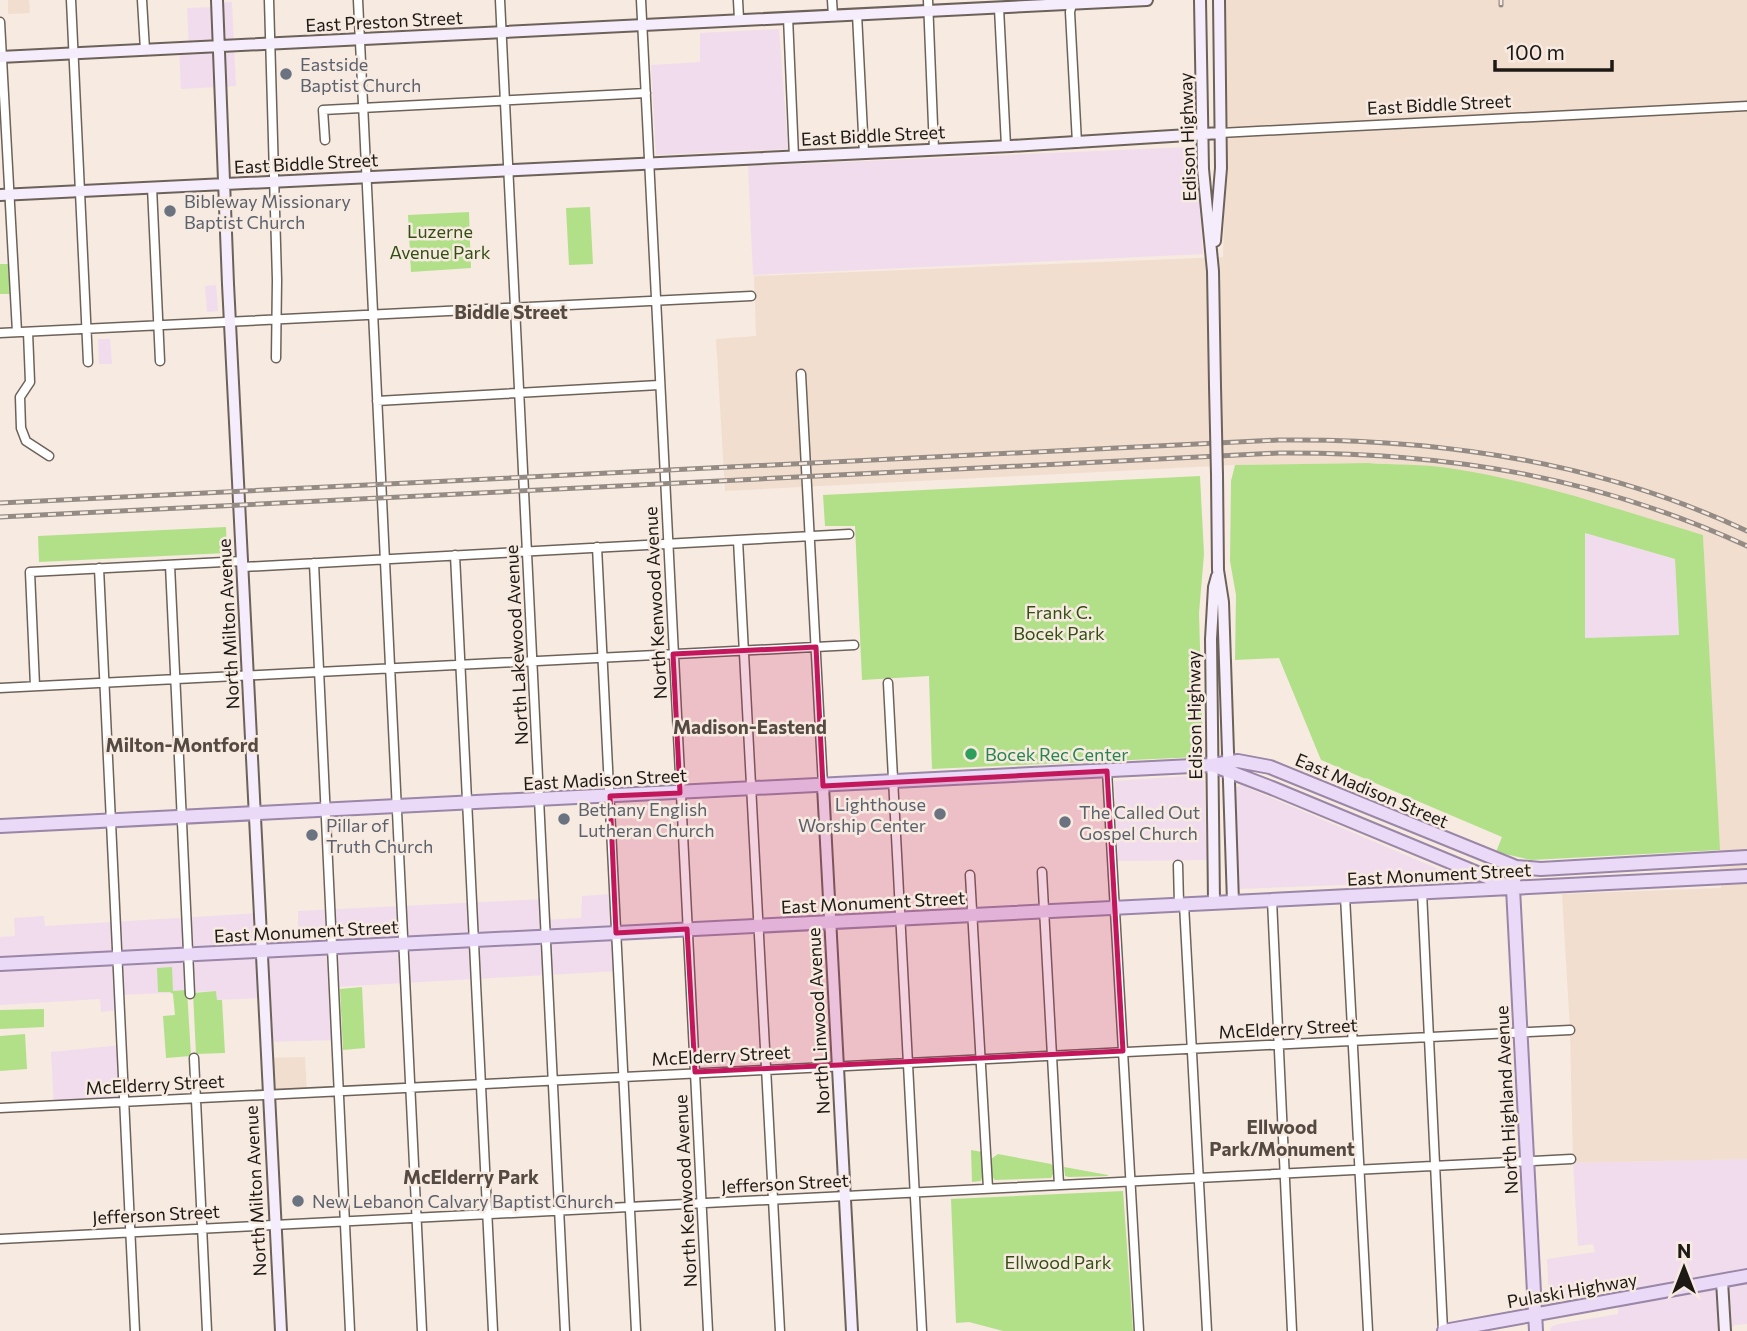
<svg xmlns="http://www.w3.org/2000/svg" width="1747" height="1331" font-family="Commissioner,sans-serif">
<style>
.commercial{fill:#f0dced}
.built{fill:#f1decf}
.green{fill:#b1e089;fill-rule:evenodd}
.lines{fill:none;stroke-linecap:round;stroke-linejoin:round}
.street-casing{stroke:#6d6259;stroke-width:11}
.secondary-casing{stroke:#6d6259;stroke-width:14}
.primary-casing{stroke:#9a86a6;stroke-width:16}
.street{stroke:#fff;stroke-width:8}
.secondary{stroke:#f5ecfc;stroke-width:10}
.primary{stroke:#ebd9f8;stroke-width:12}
.rail-casing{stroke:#948b85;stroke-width:5}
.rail{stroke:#f7eae1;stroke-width:2.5;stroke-dasharray:8;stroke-linecap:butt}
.secondary-bridge-casing{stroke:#6d6259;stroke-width:14;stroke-linecap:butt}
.secondary-bridge{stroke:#f5ecfc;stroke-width:10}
.marked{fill:#c2185b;fill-opacity:0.2;stroke:#c2185b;stroke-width:5;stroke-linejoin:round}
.worship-dot{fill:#6b7280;stroke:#f7eae1;stroke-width:2.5}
.leisure-dot{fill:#2e9e5b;stroke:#f7eae1;stroke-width:2.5}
.labels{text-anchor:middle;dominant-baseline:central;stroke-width:5;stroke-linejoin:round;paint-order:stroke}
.street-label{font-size:18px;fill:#1d1915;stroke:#f7eae1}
.worship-label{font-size:18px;fill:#5b616d;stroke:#f7eae1;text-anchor:start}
.park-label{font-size:18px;fill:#324f11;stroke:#f7eae1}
.leisure-label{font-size:18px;fill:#27864d;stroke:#f7eae1;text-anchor:start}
.neighbourhood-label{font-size:19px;font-weight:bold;fill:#554a42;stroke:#f7eae1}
</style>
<rect width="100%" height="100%" fill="#f7eae1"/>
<path class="commercial" d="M232,2L236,86L181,89L179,47L189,46L187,8L215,7V3Z
M779,29L788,149L656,155L651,65L700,62V33Z
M1191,147L1196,149L1203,254L753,275L748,166Z
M216,285L218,311L207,312L205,286Z
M98,339H110L112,364H99Z
M1585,533L1675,559L1679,636L1585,638Z
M1204,775L1207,860L1118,861L1114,781Z
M1241,785L1450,874L1446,881L1239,889L1235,788Z
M614,894L618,971L334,987L337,1040L265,1042L263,998L217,1000L216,991L119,995V1010L101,1012L100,999L0,1005V937L15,936L14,918L44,916L45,926L259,913L260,929L298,928V911L545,899V920L581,918L582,896Z
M122,1045L125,1101L54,1107L51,1052Z
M1747,1159V1324L1735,1325L1725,1331H1550L1552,1326L1559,1324L1618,1314L1619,1300L1625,1298L1622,1287L1549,1303L1547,1259L1595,1252L1593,1244L1578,1246L1573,1163Z"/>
<path class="built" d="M8,0H29L30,13L8,14Z
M1225,0H1747V1159L1573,1163L1570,1030L1562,894L1721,888L1703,535L1559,492L1507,481L1448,468L1368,463L1235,465L725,491L716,339L756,336L754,276L1223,257L1226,135Z
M305,1057L307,1092L268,1093L266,1058Z"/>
<path class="green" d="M590,207L593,264L569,265L566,208Z
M469,212L471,268L411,272L408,215Z
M0,264H8L10,294H0Z
M1368,463C1395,465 1422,464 1449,468C1536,481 1620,510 1703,535L1720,850L1531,860L1496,852L1502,837L1321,760L1279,658L1235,660L1236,595L1230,561L1231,481L1235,465ZM1585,533L1675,559L1679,635L1585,638Z
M1200,476L1204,554L1199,613L1203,749L1198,757L932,769L929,676L862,680L855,526H825L823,495Z
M226,527L227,553L39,562L38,536Z
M172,967L173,991L187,990L191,1056L166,1058L163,1016L175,1015L173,994L170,992H158L157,968Z
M362,987L365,1048L343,1050L340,989Z
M216,991L217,1000H222L225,1053L196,1054L193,993Z
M44,1009V1027L0,1029V1010Z
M25,1034L27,1069L0,1071V1036Z
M971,1150L982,1152V1178L981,1181L972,1182Z
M998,1154L1051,1164C1055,1167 1054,1174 1051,1178L995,1180L992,1177L991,1159Z
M1064,1167L1108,1175V1176L1069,1177L1065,1176Z
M1123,1191L1133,1331H1003L969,1322L956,1323L951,1199Z"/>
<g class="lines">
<defs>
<path id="street" d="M71,0L88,362
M142,0L145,50
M269,0L277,280L276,358
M358,0L422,1331
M500,0L565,1331
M641,0L708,1331
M738,0L739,19
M832,0L833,16
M928,0L934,150
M1072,4L1070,12L1077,143
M999,8L1006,146
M857,14L864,153
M788,17L794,157
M0,22L17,332
M1220,133L1747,106
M325,140L323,110L646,93
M152,187L160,361
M28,332L30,382L20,397L21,428L26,441L49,456
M0,333L751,296
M801,374L823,786
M377,401L659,385
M738,540L780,1331
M597,547L636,1331
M455,555L493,1331
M314,563L350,1331
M170,565L190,994
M243,567L849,534
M99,568L135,1331
M888,683L922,1331
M35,686L30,572L243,561
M0,688L854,645
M1107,771L1139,1331
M1178,865L1179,904
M1042,872L1059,1185
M970,875L988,1188
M1422,892L1443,1331
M1345,896L1368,1331
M1272,900L1292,1331
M1184,904L1207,1331
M194,1058L207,1331
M0,1108L1570,1030
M0,1239L1571,1159"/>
<path id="secondary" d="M217,0L228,284L281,1331
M1200,0L1203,169L1213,271L1215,386
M0,57L1147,0
M0,195L1011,146L1220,133
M1215,241L1221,168L1219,0
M1217,475L1218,570L1223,602L1233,902
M823,786L852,1331
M1214,902L1211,639L1214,587L1217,576
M1722,1281L1725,1331"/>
<path id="primary" d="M1212,765L1272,788L1506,885
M0,826L1212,765L1238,761L1270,767L1516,867L1541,869L1747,857
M1516,867L1513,888L1536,1331
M0,964L1747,876
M1444,1331L1747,1276"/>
</defs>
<use href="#street" class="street-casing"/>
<use href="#secondary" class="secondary-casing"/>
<use href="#primary" class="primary-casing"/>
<use href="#street" class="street"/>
<use href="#secondary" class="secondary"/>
<use href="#primary" class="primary"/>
<defs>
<path id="rail" d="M1501,0V5
M0,503L1279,440C1440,438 1600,462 1747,531
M0,517L1279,453C1445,452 1595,476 1747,546"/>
</defs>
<use href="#rail" class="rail-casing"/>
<use href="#rail" class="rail"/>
<defs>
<path id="secondary-bridge" d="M1215,386L1217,475"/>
</defs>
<use href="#secondary-bridge" class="secondary-bridge-casing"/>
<use href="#secondary-bridge" class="secondary-bridge"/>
</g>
<path class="marked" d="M816,647L823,786L1107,771L1123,1051L695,1072L687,929L616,933L610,796L680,793L673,654Z"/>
<g class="worship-dot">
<circle cx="286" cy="74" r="7"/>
<circle cx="170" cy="211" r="7"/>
<circle cx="940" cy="814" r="7"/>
<circle cx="564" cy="819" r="7"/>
<circle cx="1065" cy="822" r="7"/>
<circle cx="312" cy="835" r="7"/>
<circle cx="298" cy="1201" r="7"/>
</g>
<circle class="leisure-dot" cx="971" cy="754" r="7"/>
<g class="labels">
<g class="street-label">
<text transform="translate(384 21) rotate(-3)">East Preston Street</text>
<text transform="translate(1439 104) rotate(-3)">East Biddle Street</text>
<text transform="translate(873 135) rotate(-3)">East Biddle Street</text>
<text transform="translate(1187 137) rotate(-92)">Edison Highway</text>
<text transform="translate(306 163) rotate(-3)">East Biddle Street</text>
<text transform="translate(655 603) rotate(-93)">North Kenwood Avenue</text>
<text transform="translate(228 624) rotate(-93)">North Milton Avenue</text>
<text transform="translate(516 645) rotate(-93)">North Lakewood Avenue</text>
<text transform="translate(1194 715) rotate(-91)">Edison Highway</text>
<text transform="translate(605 779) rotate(-3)">East Madison Street</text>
<text transform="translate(1372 790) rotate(23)">East Madison Street</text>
<text transform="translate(1439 874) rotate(-3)">East Monument Street</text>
<text transform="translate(873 902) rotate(-3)">East Monument Street</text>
<text transform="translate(306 931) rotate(-3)">East Monument Street</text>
<text transform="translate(818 1021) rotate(-93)">North Linwood Avenue</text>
<text transform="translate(1288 1028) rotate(-3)">McElderry Street</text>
<text transform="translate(721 1055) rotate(-3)">McElderry Street</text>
<text transform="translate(155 1084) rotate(-3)">McElderry Street</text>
<text transform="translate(1506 1100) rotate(-93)">North Highland Avenue</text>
<text transform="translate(785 1183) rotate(-3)">Jefferson Street</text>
<text transform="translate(255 1191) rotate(-93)">North Milton Avenue</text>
<text transform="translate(685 1191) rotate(-93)">North Kenwood Avenue</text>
<text transform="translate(156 1214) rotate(-3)">Jefferson Street</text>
<text transform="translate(1572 1290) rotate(-10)">Pulaski Highway</text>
</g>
<g class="worship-label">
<text x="300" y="64">Eastside<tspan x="300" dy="21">Baptist Church</tspan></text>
<text x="184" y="201">Bibleway Missionary<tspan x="184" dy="21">Baptist Church</tspan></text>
<text x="926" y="804" text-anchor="end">Lighthouse<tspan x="926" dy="21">Worship Center</tspan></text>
<text x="578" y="809">Bethany English<tspan x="578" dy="21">Lutheran Church</tspan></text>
<text x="1079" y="812">The Called Out<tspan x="1079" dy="21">Gospel Church</tspan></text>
<text x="326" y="825">Pillar of<tspan x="326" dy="21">Truth Church</tspan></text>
<text x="312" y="1201">New Lebanon Calvary Baptist Church</text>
</g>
<g class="park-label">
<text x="440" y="231">Luzerne<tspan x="440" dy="21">Avenue Park</tspan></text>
<text x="1059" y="612">Frank C.<tspan x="1059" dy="21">Bocek Park</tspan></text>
<text x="1058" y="1262">Ellwood Park</text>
</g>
<g class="leisure-label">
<text x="985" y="754">Bocek Rec Center</text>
</g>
<g class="neighbourhood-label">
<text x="511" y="311">Biddle Street</text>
<text x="750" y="726">Madison-Eastend</text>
<text x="182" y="744">Milton-Montford</text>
<text x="1282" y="1126">Ellwood<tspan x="1282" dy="22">Park/Monument</tspan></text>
<text x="471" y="1176">McElderry Park</text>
</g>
</g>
<g transform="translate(1684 1268)" stroke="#f7eae1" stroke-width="5" paint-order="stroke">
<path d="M0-5L12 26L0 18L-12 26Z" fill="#1d1915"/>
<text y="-10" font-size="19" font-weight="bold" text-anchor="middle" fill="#1d1915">N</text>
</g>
<path d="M1495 60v10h117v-10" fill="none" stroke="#1d1915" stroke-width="3.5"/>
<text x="1506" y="60" font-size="21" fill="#1d1915" stroke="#f7eae1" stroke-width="5" paint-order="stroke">100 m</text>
</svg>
